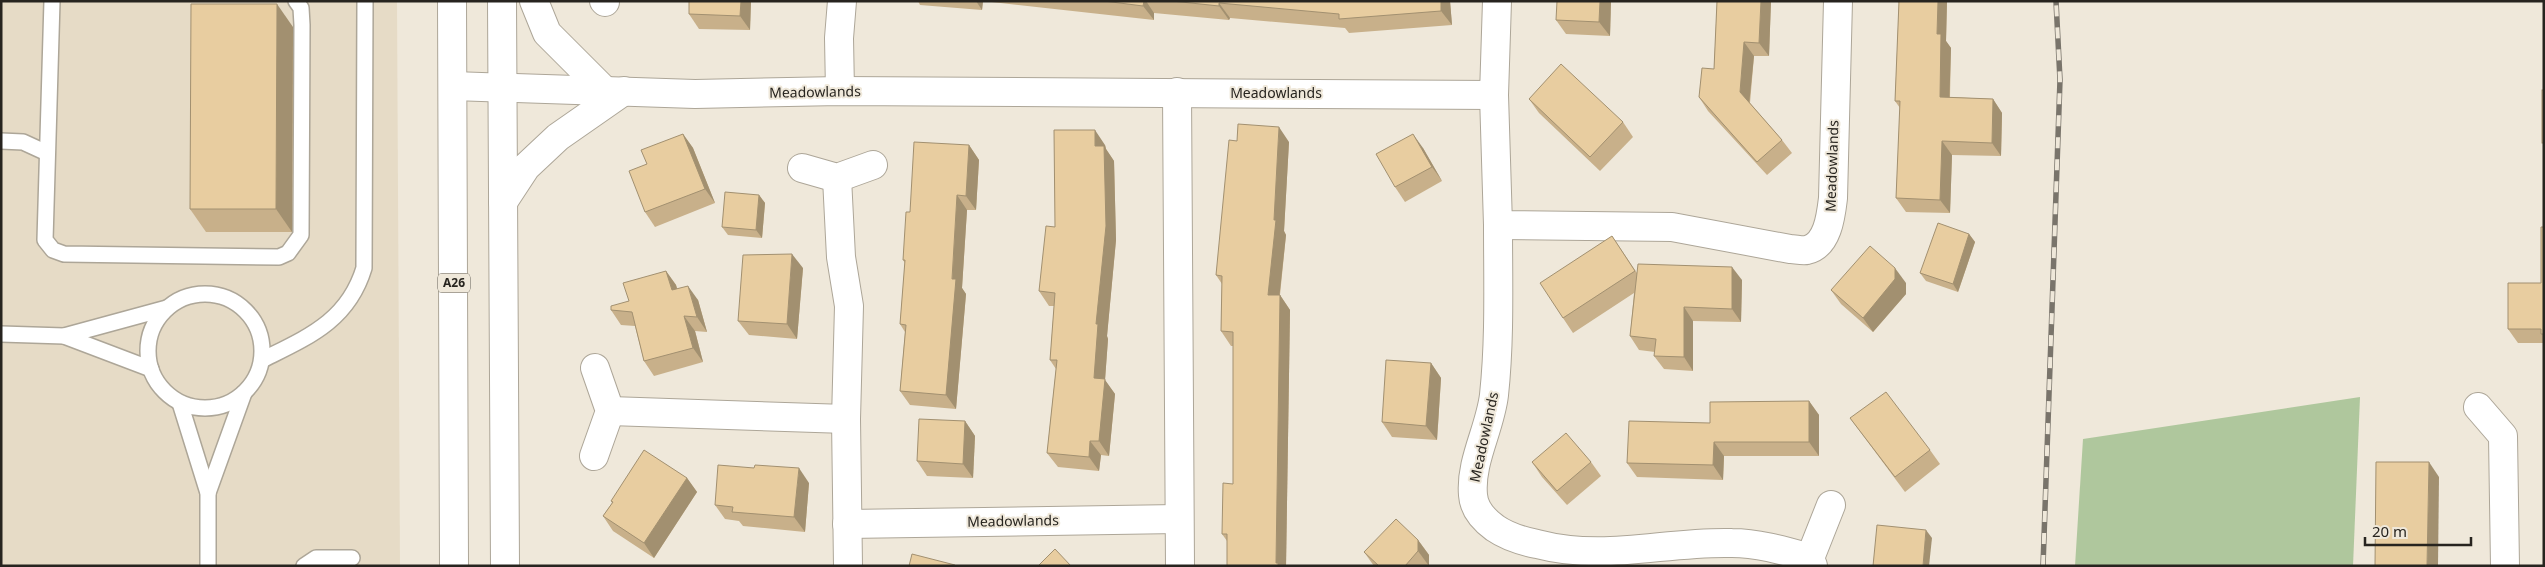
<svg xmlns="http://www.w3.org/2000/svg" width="2545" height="567" viewBox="0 0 2545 567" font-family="'Noto Sans',sans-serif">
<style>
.built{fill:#e6dbc6}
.green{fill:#afc79d}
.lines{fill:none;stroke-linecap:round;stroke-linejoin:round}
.lane-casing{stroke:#ada698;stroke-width:18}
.street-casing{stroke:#ada698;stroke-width:30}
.highway-casing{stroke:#ada698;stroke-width:30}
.lane{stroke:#fff;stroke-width:15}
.street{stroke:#fff;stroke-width:28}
.highway{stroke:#fff;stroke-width:28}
.rail-casing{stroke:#79746b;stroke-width:5.5}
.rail{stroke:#efe8da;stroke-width:4;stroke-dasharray:11;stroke-linecap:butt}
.wall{fill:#c8b08a}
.shaded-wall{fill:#a29070}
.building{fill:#e8cda0;stroke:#a29070}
.labels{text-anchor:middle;stroke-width:4;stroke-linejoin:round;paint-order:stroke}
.shield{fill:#efe8da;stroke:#635f57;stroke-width:1}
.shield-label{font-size:12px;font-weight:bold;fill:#27241f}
.street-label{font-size:14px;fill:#27241f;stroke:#efe8da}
</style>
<rect width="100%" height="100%" fill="#efe8da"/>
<polygon class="built" points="1,1 397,1 400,566 1,566"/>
<polygon class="green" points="2360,397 2353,566 2075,566 2083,439"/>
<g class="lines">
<g class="lane-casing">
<g id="lane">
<polyline points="52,1 45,240 53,250 64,254 279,257 288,253 301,235 302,25 301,8 296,1"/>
<polyline points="1,141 23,142 47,153"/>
<circle cx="205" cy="351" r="57"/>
<polyline points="1,334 64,336 167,308"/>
<polyline points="64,336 151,369"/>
<path d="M 262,360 C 308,337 348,321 364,268 L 365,1"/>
<polyline points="180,403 208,493 208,566"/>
<polyline points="208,493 244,393"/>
<polyline points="304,566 316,558 352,558"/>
</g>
</g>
<g class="street-casing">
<g id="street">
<polyline points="534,1 547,33 605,91"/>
<polyline points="604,1 605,2"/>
<polyline points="453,86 695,94 840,91 1494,95 1497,1"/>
<polyline points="840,91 839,38 842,1"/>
<polyline points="1177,92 1180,566"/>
<path d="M 1494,95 L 1498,225 L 1672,227 L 1790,249 C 1795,249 1802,251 1807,250 C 1828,245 1831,215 1833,198 L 1838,1"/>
<polyline points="802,168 837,178 873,165"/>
<polyline points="837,178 841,257 849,306 846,419 848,566"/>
<polyline points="503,202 526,167 558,137 624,91"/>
<path d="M 1498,225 C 1498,282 1500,339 1494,395 C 1490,429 1470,461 1473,495 C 1474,510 1484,520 1495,528 C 1508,537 1522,541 1537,544 C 1606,562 1664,541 1732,543 C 1758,543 1785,551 1810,558"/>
<polyline points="2478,407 2503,436 2505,566"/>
<polyline points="610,411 846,419"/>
<polyline points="594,456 610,411 595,368"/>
<polyline points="847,524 1178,519"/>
<polyline points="1813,566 1810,558 1831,505"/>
</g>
</g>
<g class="highway-casing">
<g id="highway">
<polyline points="452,1 454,566"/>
<polyline points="502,1 505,566"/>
</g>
</g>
<use href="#lane" class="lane"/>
<use href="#street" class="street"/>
<use href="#highway" class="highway"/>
<g class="rail-casing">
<polyline id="rail" points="2043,566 2060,80 2056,1"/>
</g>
<use href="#rail" class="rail"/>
</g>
<g class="wall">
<polygon points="751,1 750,30 699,29 689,14"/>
<polygon points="918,1 1450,1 1452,25 1349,33 1345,28 1230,18 1229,20 1154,13 1154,20 983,1 982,10 920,5"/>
<polygon points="1611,1 1610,36 1566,34 1556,20"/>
<polygon points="1717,1 1771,1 1769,56 1754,56 1750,103 1782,140 1792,153 1767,175 1708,111 1699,97 1714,69"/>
<polygon points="1897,1 1947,1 1946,41 1951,48 1950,97 1993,99 2002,113 2001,156 1952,155 1950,213 1906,212 1896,198 1900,108 1895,101 1899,3"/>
<polygon points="293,27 292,232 206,232 190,209"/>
<polygon points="1529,99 1623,122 1633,137 1600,171 1539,113"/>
<polygon points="683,134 693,148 715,203 655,227 645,212 647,164"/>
<polygon points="1237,141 1289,142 1284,231 1286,235 1280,295 1290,310 1286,566 1227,566 1227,541 1222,534 1233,484 1233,346 1231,346 1221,331 1222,284 1216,275"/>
<polygon points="969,145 979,160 976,210 967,210 962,288 966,294 956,409 910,405 900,391 905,332 900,324 905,263 903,260 910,212"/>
<polygon points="1105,145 1106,149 1114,161 1116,240 1107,336 1108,339 1105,380 1115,394 1109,456 1101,455 1099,471 1058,467 1047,453 1056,369 1050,360 1054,306 1049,306 1039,291 1055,227"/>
<polygon points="1423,148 1442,181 1405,202 1395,187"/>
<polygon points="759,195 765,203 762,238 728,235 722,227"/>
<polygon points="2544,227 2544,343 2518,343 2508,329 2541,283"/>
<polygon points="1969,234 1975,242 1958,292 1926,281 1920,273"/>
<polygon points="1612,236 1637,273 1742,280 1741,322 1693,321 1693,371 1664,369 1654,356 1655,352 1639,350 1630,336 1634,293 1573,333 1563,318"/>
<polygon points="803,268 797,339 749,335 738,321"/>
<polygon points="666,271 676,285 677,289 698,300 707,332 695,331 703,362 654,376 644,361 635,326 621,325 611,310 629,301"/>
<polygon points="1906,283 1906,294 1873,332 1841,304 1831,290"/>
<polygon points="1431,363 1441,378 1437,440 1392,437 1382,422"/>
<polygon points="1809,401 1819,415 1819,456 1724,456 1723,480 1637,477 1627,463 1710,423"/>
<polygon points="1850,418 1930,450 1940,464 1905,492"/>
<polygon points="965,421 975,436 973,478 927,476 917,461"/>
<polygon points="1532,462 1591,462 1601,476 1567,505 1542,477"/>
<polygon points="687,478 697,492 654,558 613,531 603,516 612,503 611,501"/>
<polygon points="809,483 805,532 743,526 739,521 725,519 715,505"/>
<polygon points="1418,540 1429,555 1429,566 1374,566 1364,552"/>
</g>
<g class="shaded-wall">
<polygon points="741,1 751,1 750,30 740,16"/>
<polygon points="976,1 983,1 982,10"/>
<polygon points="1144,1 1146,1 1154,13 1154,20 1143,6"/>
<polygon points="1441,1 1450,1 1452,25 1441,11"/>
<polygon points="1600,1 1611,1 1610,36 1599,22"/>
<polygon points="1761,1 1771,1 1769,56 1759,43"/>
<polygon points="1938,1 1947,1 1946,41 1951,48 1949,110 1940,97 1937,34"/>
<polygon points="1219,3 1230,18 1229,20 1219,6"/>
<polygon points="277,4 293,27 292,232 276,209"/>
<polygon points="1744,42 1754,56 1749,105 1740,92"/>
<polygon points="1993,99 2002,113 2001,156 1992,143"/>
<polygon points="1279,127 1289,142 1284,231 1286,235 1278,309 1268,295 1274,220"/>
<polygon points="1095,130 1105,145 1106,149 1114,161 1116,240 1107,336 1108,339 1105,380 1115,394 1109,456 1099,441 1094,378 1096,324"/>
<polygon points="683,134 693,148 715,203 705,189"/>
<polygon points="1413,134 1423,148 1442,181 1432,167"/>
<polygon points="1942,141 1952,155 1950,213 1940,200"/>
<polygon points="969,145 979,160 976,210 966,196"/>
<polygon points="759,195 765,203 762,238 756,230"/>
<polygon points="957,195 967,210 962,288 966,294 956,409 946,395"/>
<polygon points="1969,234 1975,242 1958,292 1953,284"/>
<polygon points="792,254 803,268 797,339 787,324"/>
<polygon points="1732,267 1742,280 1741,322 1732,309"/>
<polygon points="1895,268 1906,283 1906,294 1873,332 1863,318"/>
<polygon points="666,271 676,285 682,305 672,290"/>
<polygon points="688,286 698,300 707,332 697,317"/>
<polygon points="1280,295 1290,310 1286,566 1278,566 1276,563"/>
<polygon points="1684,307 1693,321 1693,371 1684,357"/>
<polygon points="684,316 695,331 703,362 693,348"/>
<polygon points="1431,363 1441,378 1437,440 1426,426"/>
<polygon points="1809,401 1819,415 1819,456 1809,442"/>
<polygon points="965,421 975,436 973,478 963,464"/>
<polygon points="1090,441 1101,455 1099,471 1089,457"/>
<polygon points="1714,442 1724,456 1723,480 1713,465"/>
<polygon points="2429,462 2439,477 2438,566 2427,566"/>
<polygon points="799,468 809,483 805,532 794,517"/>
<polygon points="687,478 697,492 654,558 644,543"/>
<polygon points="1926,530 1932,538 1929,566 1923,566"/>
<polygon points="1418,540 1429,555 1429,566 1418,551"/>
</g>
<g class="building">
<polygon points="689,1 741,1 740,16 689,14"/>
<polygon points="1104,1 1144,1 1143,6"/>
<polygon points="1172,1 1441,1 1441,11 1339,19 1339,14 1219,3 1219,6"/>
<polygon points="1557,1 1600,1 1599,22 1556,20"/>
<polygon points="1717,1 1761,1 1759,43 1744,42 1740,92 1782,140 1757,162 1699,97 1702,68 1714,69"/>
<polygon points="1899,1 1938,1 1937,34 1941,34 1940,97 1993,99 1992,143 1942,141 1940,200 1896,198 1900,101 1895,101"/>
<polygon points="191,4 277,4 276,209 190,209"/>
<polygon points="1561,64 1623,122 1590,157 1529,99"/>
<rect x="2542" y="90" width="2" height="53"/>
<polygon points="1238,124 1279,127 1274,220 1276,220 1268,295 1280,295 1276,563 1278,563 1278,566 1227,566 1227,534 1222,534 1223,483 1233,484 1233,332 1221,331 1222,276 1216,275 1229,140 1237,141"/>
<polygon points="1054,130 1095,130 1095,146 1104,146 1106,226 1096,324 1098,324 1094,378 1105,379 1099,441 1090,441 1089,457 1047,453 1057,360 1050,360 1055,293 1039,291 1046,226 1055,227"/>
<polygon points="683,134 705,189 645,212 629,171 647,164 641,150"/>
<polygon points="1413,134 1432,167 1395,187 1376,154"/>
<polygon points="914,142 969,145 966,196 957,195 952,279 956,279 946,395 900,391 906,325 900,324 905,260 903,260 906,212 910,212"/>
<polygon points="725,192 759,195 756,230 722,227"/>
<polygon points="1938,223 1969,234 1953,284 1920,273"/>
<polygon points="2541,227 2544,227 2544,334 2541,334 2541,329 2508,329 2508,283 2541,283"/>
<polygon points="1612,236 1635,271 1563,318 1540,283"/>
<polygon points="1870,246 1895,268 1895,279 1863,318 1831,290"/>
<polygon points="792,254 787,324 738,321 743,255"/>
<polygon points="1638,264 1732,267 1732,309 1684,307 1684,357 1654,356 1656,339 1630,336"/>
<polygon points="666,271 672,290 688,286 697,317 684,316 693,348 644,361 632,312 611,310 611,306 629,301 623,283"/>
<polygon points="1386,360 1431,363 1426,426 1382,422"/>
<polygon points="1886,392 1930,450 1895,477 1850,418"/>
<polygon points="1809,401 1809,442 1714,442 1713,465 1627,463 1629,421 1710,423 1710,402"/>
<polygon points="919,419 965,421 963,464 917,461"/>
<polygon points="1566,433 1591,462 1557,491 1532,462"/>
<polygon points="644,450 687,478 644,543 603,516 613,502 611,501"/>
<polygon points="2376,462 2429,462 2427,566 2375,566"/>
<polygon points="718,465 754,468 755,465 799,468 794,517 732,512 733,507 715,505"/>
<polygon points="1396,519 1418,540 1418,551 1405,566 1379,566 1364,552"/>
<polygon points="1877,525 1926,530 1923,566 1873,566"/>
<polygon points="1055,549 1071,566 1038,566"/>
<polygon points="912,554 955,565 954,566 909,566"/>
</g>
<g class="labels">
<rect class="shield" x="438" y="273.5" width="32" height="19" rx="4"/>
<g class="shield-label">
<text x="454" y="287">A26</text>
</g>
<g class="street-label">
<text transform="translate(815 92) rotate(-1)" y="5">Meadowlands</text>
<text x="1276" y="98">Meadowlands</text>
<text transform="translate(1832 166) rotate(-88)" y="5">Meadowlands</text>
<text transform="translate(1484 437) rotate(-78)" y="5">Meadowlands</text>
<text transform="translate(1013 521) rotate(-1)" y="5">Meadowlands</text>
</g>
</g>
<rect width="2545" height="567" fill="none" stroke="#27241f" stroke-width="5"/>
<path d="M2365 537v8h106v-8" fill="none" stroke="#27241f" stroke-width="2.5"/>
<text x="2372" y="537" font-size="15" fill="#27241f" stroke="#efe8da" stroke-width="4" paint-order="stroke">20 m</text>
</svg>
